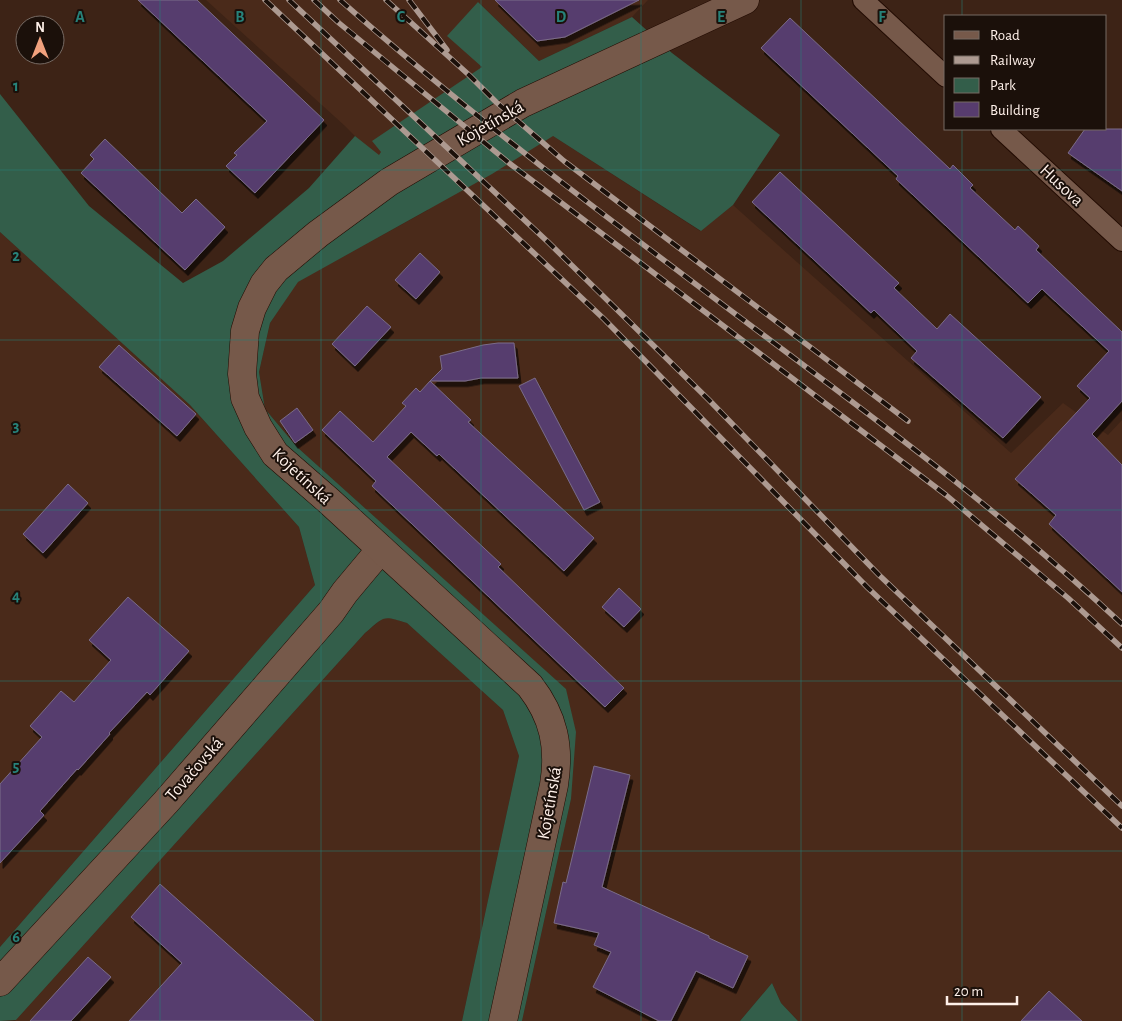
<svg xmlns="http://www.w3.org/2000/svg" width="1122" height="1021" viewBox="0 0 1122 1021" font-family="'Alegreya Sans',sans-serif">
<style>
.built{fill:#4a2a1a}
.green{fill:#335e4a}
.building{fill:#573c6e;stroke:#7a6c88;filter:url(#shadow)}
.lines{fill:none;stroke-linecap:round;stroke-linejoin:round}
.minor-casing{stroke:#220b02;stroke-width:22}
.secondary-casing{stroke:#220b02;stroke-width:29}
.minor{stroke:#76594a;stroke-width:20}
.secondary{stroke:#76594a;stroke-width:28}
.rail-casing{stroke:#ad9a91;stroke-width:5.5}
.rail{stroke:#1b100a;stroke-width:4;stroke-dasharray:11;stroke-linecap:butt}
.grid{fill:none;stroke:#27827a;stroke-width:1;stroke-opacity:0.55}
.labels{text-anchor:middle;stroke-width:4;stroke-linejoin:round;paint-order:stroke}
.street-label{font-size:18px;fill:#fef0e9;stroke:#1b100a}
.grid-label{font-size:16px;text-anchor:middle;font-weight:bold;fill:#27827a;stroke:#1b100a;stroke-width:4;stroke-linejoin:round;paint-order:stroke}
</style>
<defs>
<filter id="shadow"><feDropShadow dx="3" dy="5.5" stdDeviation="0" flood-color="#0009"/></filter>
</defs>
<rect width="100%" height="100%" fill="#3d2316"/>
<g class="built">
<polygon points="206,0 648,0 632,17 539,61 478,2 482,66 553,136 700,231 733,205 1011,453 1063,403 1108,435 1122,420 1122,1021 798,1021 781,1003 772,983 740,1021 522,1021 571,799 566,690 297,447 265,409 259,372 270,323 297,282 428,210 345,126"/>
<polygon points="0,232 190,405 299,527 315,585 0,947"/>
<polygon points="389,617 407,623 503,710 519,756 462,1021 15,1021 365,633 383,618"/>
</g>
<g class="green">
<path d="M 478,2 L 539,61 L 632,17 L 672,53 L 780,135 L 733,205 L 701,231 L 553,136 L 492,174 L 298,282 L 270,323 L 259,372 L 265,409 L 297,447 L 566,689 L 576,732 L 571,799 L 522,1021 L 462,1021 L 519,756 L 503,710 L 407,623 C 382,615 385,616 365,633 L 16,1020 L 0,1021 L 0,947 L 315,585 L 299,527 L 190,405 L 0,232 L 0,94 L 89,206 L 183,283 L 223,261 L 309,188 L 355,136 L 379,155 L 381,152 L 372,141 L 482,67 L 447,36 Z"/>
<polygon points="772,983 781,1003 798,1021 740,1021"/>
</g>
<g class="building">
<polygon points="138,0 197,0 324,120 255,193 226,166 237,155 234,153 267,121"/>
<polygon points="495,0 639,0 565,37 537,41"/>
<polygon points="790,18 950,169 953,165 973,185 970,188 1015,230 1018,226 1039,246 1036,250 1122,332 1122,401 1092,434 1122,465 1122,592 1049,524 1056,515 1015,479 1090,398 1077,386 1109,351 1042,289 1028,303 896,179 898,176 761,48"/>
<polygon points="1085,129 1122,129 1122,191 1068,153"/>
<polygon points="105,139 182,213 196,199 225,227 185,270 81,173 94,159 90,155"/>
<polygon points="780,172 899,283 894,288 937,329 950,314 1041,397 1003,438 911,358 917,351 874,310 871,313 752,202"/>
<polygon points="420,253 440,272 416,299 395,280"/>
<polygon points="367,306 391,327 355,366 332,344"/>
<polygon points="498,343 514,343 518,378 481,378 465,381 430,381 442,369 440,356 483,345"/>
<polygon points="119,345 196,414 177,436 99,367"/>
<polygon points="535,378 600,502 584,510 519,386"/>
<polygon points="430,381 471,420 468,422 594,538 564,571 439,454 437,456 411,432 387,457 501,564 498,567 624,688 605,707 372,486 376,481 322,430 340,411 373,442 406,406 402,403 416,388 420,392"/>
<polygon points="297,408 313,430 295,443 280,421"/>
<polygon points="68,484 88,503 43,553 23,534"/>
<polygon points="619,588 641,609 624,627 602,607"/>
<polygon points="128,597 189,651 150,695 147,692 109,733 110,734 78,770 77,769 40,811 44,815 0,863 0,784 42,737 30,726 61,691 74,702 111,660 89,640"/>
<polygon points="594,766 630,775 602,887 709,936 709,938 748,956 733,988 696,971 671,1021 659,1021 593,987 611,952 594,945 599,933 554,923 563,882 566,883"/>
<polygon points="160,884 245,960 314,1021 129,1021 182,963 131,917"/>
<polygon points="88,957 111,977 71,1021 30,1021"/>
<polygon points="1049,991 1082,1021 1021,1021"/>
</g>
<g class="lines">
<g class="minor-casing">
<g id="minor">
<polyline points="863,0 946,77"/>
<polyline points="1001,129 1122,241"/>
</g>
</g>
<g class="secondary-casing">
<g id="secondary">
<polyline points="0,982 166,802 331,612 345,592 381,549"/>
<path d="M 503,1021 L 554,785 C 560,747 554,717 530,686 L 329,501 L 275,454 L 258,427 L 245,398 L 242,374 L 245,331 L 252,308 L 264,284 L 276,269 L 318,234 L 389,182 L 523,103 L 745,0"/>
</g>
</g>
<use href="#minor" class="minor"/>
<use href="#secondary" class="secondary"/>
<g class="rail-casing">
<g id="rail">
<polyline points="265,0 604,319 868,588 1122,828"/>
<polyline points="289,0 548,242 709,400 879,575 1122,806"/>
<polyline points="314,0 339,23 509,163 946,495 1068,598 1122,648"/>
<path d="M 340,0 C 478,122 626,232 774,343 C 893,432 1013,522 1122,624"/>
<polyline points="386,0 469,75 496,102 564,161 908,421"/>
<polyline points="409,0 447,50"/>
</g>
</g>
<use href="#rail" class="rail"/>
</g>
<path class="grid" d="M 160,0 L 160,1021M 321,0 L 321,1021M 481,0 L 481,1021M 641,0 L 641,1021M 801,0 L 801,1021M 962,0 L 962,16M 962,129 L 962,1021M 0,170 L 1122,170M 0,340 L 1122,340M 0,510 L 1122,510M 0,681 L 1122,681M 0,851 L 1122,851"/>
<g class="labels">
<g class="street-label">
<text transform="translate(490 123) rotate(-30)" y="6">Kojetínská</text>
<text transform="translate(1062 185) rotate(43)" y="6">Husova</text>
<text transform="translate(302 476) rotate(43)" y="6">Kojetínská</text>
<text transform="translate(194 769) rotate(-49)" y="6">Tovačovská</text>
<text transform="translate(549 803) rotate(-80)" y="6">Kojetínská</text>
</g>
</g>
<g class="grid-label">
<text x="80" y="22">A</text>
<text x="240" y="22">B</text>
<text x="401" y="22">C</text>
<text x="561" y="22">D</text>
<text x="721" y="22">E</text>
<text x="882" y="22">F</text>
<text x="16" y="91">1</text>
<text x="16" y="261">2</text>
<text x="16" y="431">3</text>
<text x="16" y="601">4</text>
<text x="16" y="771">5</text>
<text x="16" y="942">6</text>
</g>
<rect x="944" y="15" width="162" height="115" fill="#1b100a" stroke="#766a63"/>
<rect x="954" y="31" width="25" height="8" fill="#76594a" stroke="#766a63"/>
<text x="990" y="40" font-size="15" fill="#fef0e9">Road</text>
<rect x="954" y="56" width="25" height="8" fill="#ad9a91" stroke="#766a63"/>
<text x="990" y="65" font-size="15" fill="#fef0e9">Railway</text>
<rect x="954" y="78" width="25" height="15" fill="#335e4a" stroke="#766a63"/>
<text x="990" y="90" font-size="15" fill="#fef0e9">Park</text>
<rect x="954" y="102" width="25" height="15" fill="#573c6e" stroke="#766a63"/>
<text x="990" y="115" font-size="15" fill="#fef0e9">Building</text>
<g transform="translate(40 40)"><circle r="24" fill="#1b100a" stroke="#766a63"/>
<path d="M0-4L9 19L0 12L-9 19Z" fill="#f1a17d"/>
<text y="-8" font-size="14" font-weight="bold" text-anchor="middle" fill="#fef0e9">N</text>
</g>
<path d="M947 996v8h70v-8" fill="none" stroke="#fef0e9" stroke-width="2.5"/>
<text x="954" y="996" font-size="15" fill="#fef0e9" stroke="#1b100a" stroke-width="4" paint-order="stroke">20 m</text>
</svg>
